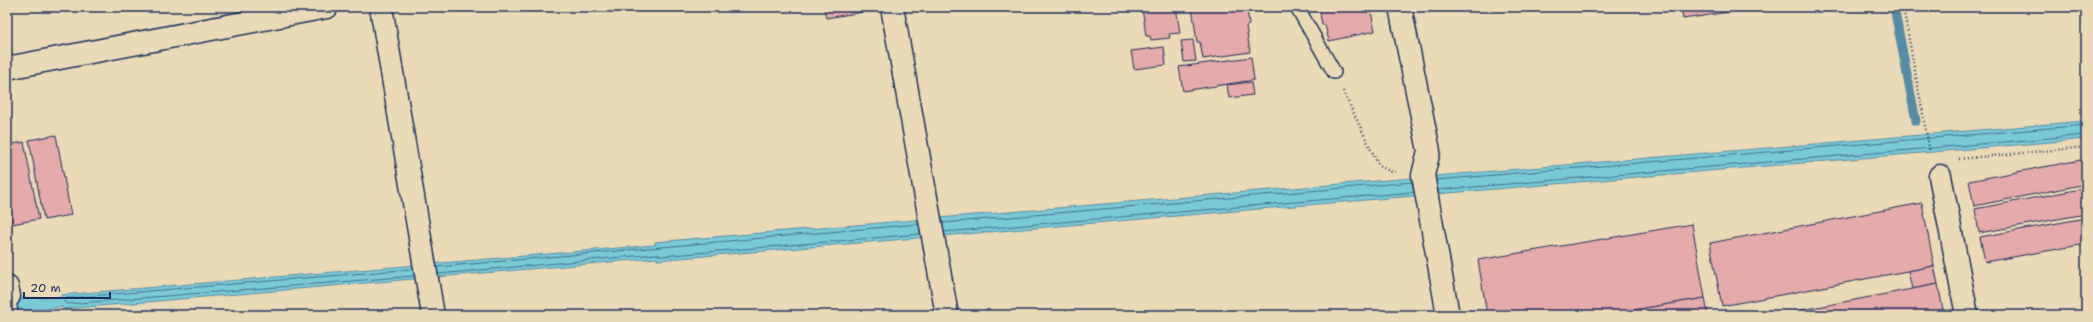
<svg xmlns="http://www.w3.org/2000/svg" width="2093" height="322" viewBox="0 0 2093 322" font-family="'Shantell Sans',sans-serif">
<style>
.water{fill:#7acad6;stroke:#548ca6}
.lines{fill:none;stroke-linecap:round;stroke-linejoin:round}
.shore{stroke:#416d8e;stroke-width:1}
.stream{stroke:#548ca6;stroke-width:9}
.building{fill:#e5aaa9;stroke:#1b2f5e}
.service-casing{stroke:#1b2f5e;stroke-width:16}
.minor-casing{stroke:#1b2f5e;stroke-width:25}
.path{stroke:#1b2f5e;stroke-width:2.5;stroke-dasharray:1 3;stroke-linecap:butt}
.service{stroke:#ebdab7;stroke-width:13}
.minor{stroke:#ebdab7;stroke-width:22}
</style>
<rect width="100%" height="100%" fill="#ebdab7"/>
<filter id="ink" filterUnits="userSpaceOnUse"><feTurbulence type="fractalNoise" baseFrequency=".025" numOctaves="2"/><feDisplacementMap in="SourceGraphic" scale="8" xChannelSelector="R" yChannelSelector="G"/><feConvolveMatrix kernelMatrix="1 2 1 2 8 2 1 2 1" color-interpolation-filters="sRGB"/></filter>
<g filter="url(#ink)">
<polygon class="water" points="2086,121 2086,139 657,260 657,258 64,309 62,307 7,313 18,298 61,298 61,295 655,245 655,242"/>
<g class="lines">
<g class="shore">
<polyline points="1436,180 2086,125"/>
<polyline points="1438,190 2086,135"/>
<polyline points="943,223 1412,182"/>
<polyline points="944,232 1414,192"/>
<polyline points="437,267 919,224"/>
<polyline points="413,269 66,298 64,302 67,304 414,276"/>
<polyline points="438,274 656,254 661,256 920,234"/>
</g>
<polyline class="stream" points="1894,7 1916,121"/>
</g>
<g class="building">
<polygon points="824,7 870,7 870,11 826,18"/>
<polygon points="1142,7 1176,7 1180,33 1169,34 1170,38 1151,40 1150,36 1146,36"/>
<polygon points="1192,7 1247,7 1249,25 1246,26 1250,52 1203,59 1200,42 1197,42"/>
<polygon points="1319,7 1370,7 1375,31 1329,41 1325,25 1322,25"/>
<polygon points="1681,7 1762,7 1683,19"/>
<polygon points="1193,40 1196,61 1184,62 1181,41"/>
<polygon points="1164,47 1166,65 1134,69 1131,51"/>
<polygon points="1251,57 1254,80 1183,91 1179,67"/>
<polygon points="1251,82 1253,95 1229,98 1227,85"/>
<polygon points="56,135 71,215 44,220 29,140"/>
<polygon points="24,142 39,219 12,224 7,198 7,145"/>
<polygon points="2086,159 2086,184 1974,206 1969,181"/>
<polygon points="2086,188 2086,214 1979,233 1975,209"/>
<polygon points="1922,203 1934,266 1722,306 1710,243"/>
<polygon points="2086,218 2086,244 1985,262 1980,237"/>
<polygon points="1692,224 1705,298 1604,315 1487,315 1478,260"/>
<polygon points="1934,266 1938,284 1912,289 1908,271"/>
<polygon points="1938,284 1944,315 1776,315 1912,289"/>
<polygon points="1705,298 1708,315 1604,315"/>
</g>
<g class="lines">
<g class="service-casing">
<g id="service">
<polyline points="1297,7 1334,72"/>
<polyline points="9,296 11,315"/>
</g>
</g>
<g class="minor-casing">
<g id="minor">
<polyline points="381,7 433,315"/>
<polyline points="892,7 947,315"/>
<polyline points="1400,7 1429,151 1423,175 1448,315"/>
<polyline points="7,68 327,7"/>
<polyline points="1940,176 1967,315"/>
<polyline points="7,287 9,296"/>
</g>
</g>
<g class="path">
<polyline points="1903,7 1930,152"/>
<polyline points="1343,91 1379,166 1392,172 1397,171"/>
<polyline points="1959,159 2086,147"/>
</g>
<use href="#service" class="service"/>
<use href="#minor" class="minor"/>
</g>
</g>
<rect width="2093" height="322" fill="none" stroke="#ebdab7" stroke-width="24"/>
<rect x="12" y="12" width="2069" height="298" fill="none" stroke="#1b2f5e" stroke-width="1.5" filter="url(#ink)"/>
<path d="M24 292v6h86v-6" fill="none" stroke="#1b2f5e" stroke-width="2"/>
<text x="30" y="292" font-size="12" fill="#1b2f5e" stroke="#ebdab7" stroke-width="3" paint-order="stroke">20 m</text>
</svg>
